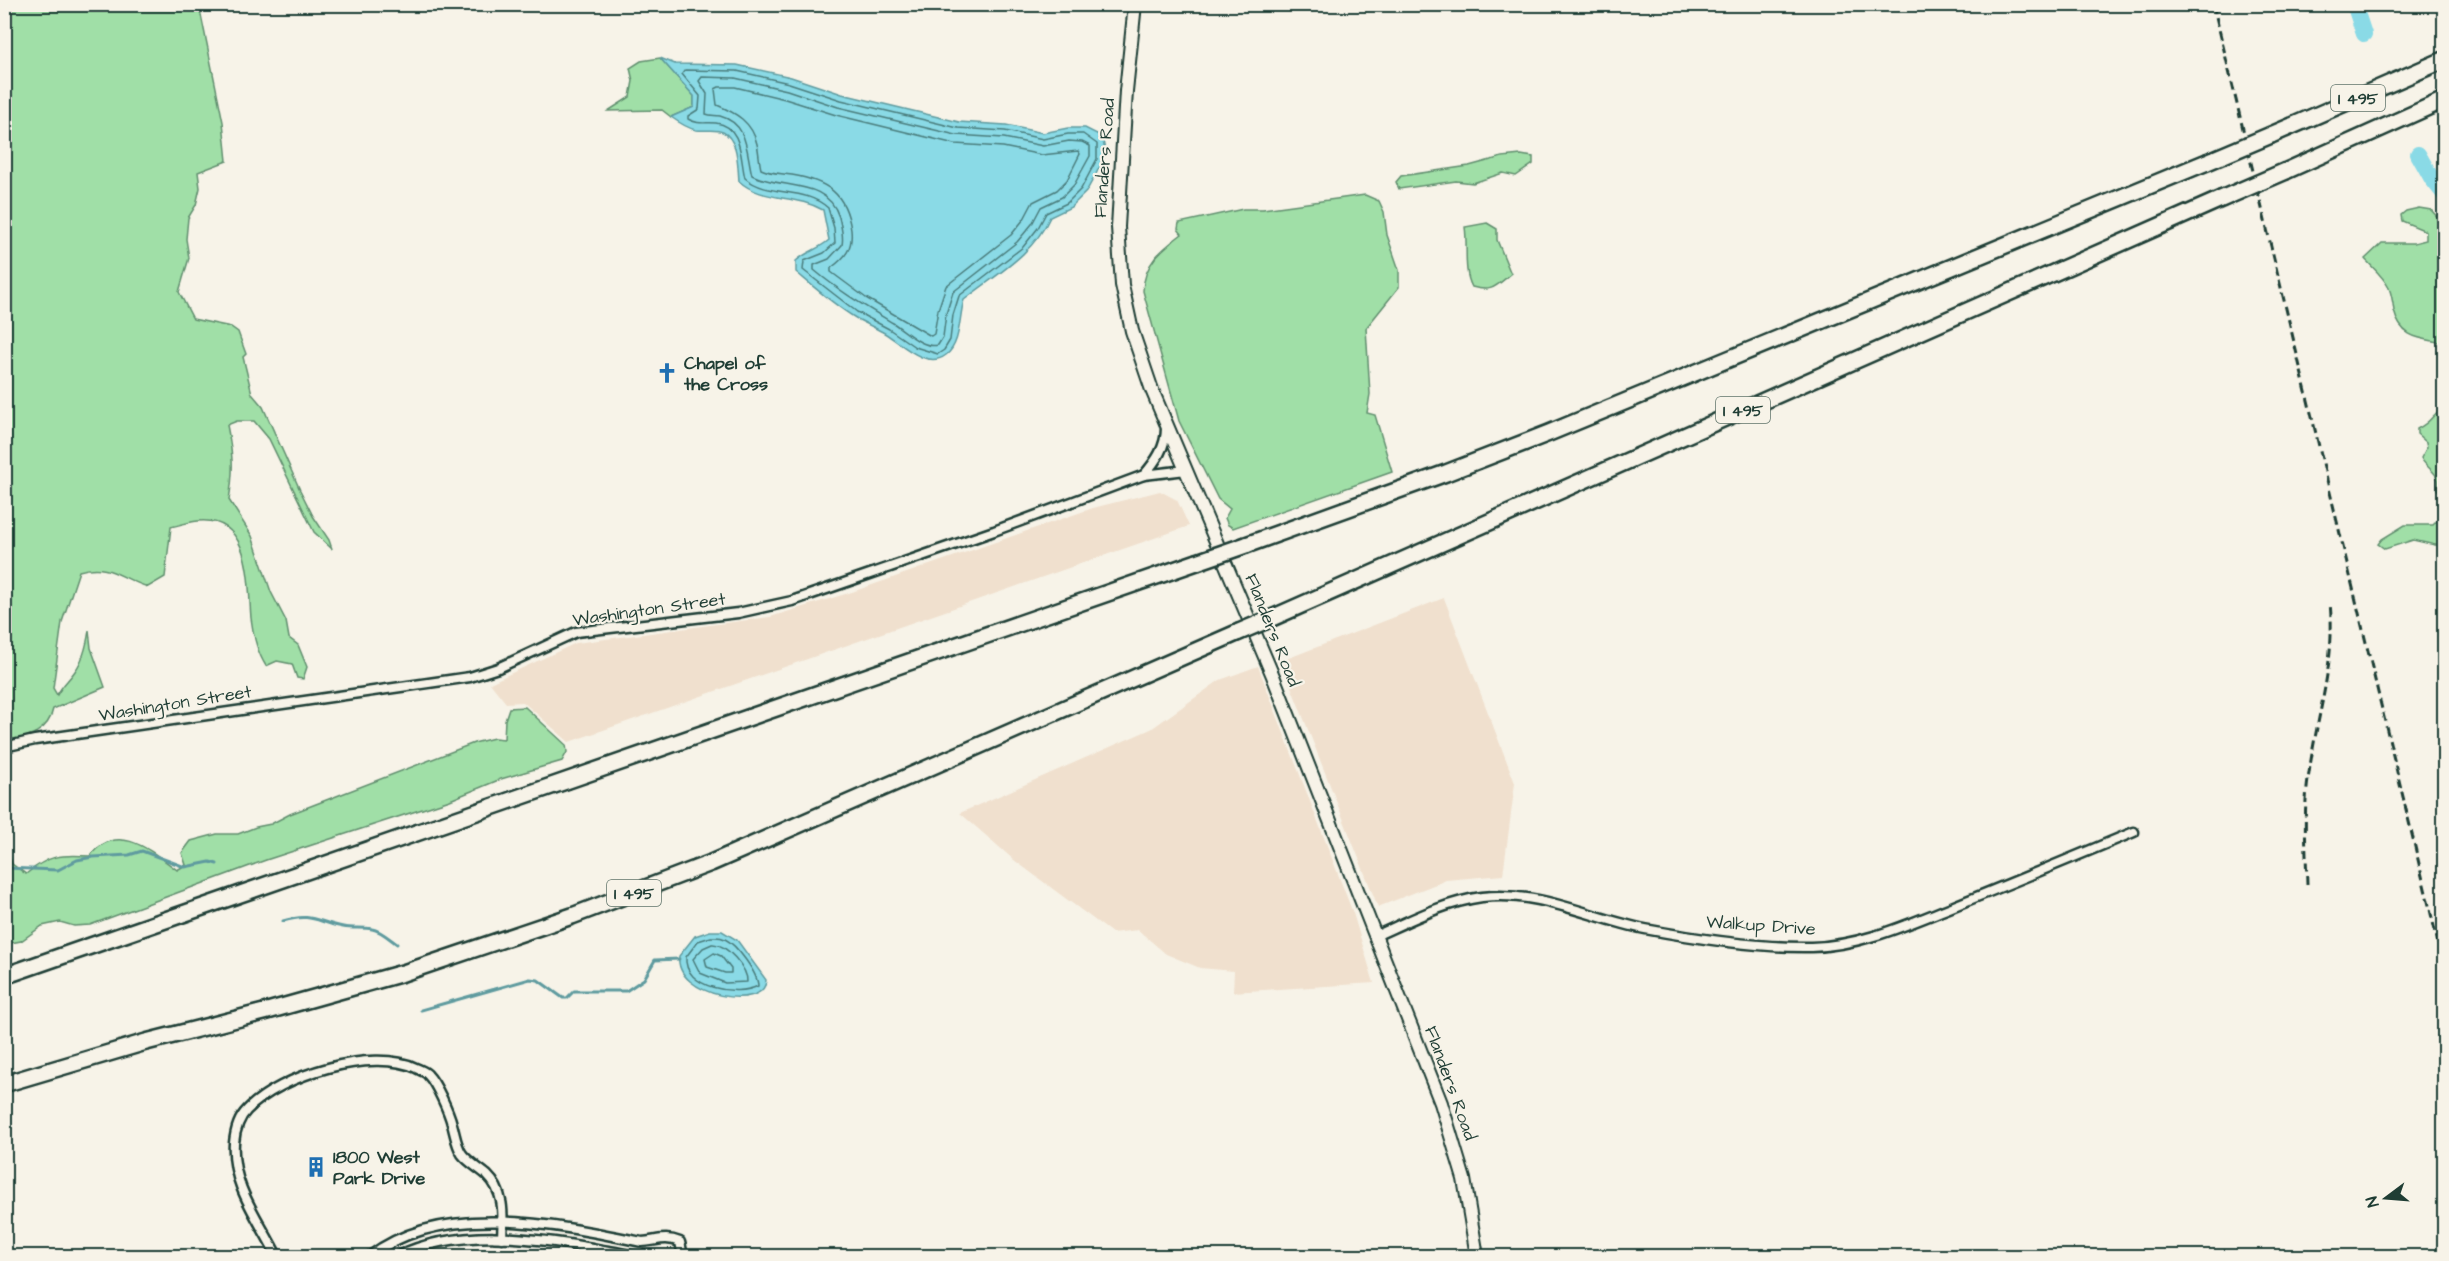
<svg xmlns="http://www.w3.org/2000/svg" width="2449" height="1261" viewBox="0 0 2449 1261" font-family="'Architects Daughter',sans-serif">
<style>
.built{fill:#f0e0ce}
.green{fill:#a0dfa7;stroke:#608e6e;stroke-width:1.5}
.water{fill:#8adae6;stroke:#5f9b9f;stroke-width:1.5}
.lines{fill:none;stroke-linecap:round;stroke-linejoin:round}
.shore{stroke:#4a7c7b;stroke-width:1.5}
.stream{stroke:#5f9b9f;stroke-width:3}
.river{stroke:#8adae6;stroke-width:16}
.street-casing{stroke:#1f3d34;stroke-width:13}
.secondary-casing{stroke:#1f3d34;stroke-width:16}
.highway-casing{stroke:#1f3d34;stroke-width:20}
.street{stroke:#f7f3e8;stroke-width:8}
.secondary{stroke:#f7f3e8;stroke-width:12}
.highway{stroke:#f7f3e8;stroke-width:15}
.rail{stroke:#1f3d34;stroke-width:3;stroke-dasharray:9 4.5;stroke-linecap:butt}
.highway-bridge-casing{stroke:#1f3d34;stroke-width:20;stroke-linecap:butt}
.highway-bridge{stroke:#f7f3e8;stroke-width:15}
.labels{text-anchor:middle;stroke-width:4.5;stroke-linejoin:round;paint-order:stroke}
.shield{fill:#f7f3e8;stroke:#60746a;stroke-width:1.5}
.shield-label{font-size:16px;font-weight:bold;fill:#1f3d34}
.street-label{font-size:18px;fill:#1f3d34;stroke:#f7f3e8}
.poi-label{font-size:18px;font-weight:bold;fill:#1f3d34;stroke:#f7f3e8;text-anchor:start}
</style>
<rect width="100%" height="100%" fill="#f7f3e8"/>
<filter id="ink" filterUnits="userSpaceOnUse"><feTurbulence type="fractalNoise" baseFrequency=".0167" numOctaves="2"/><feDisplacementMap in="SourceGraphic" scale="12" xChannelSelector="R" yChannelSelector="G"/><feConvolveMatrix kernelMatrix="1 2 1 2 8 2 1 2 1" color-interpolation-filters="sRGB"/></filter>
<g filter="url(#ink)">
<g class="built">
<polygon points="1160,491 1177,500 1189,526 569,742 523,702 506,703 490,683 576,643 770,617 852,592 1093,508"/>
<polygon points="1444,598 1515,783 1503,875 1446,880 1378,907 1281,661"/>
<polygon points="1258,666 1353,913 1374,983 1233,992 1234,971 1200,968 1166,954 1138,930 1112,933 1014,860 960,813 1151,729 1220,680"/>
</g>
<g class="green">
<path d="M 4,5 L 199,5 L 223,122 L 227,161 L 198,172 L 200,188 L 196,205 L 188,218 L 186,239 L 189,258 L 179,292 L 193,319 L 231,327 L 238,332 L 246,354 L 243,357 L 252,394 L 263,407 L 300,490 L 313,516 L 329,540 L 332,549 L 314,532 L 269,439 L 254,421 L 237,421 L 227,425 C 233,455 234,469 229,500 L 252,536 L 271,592 L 286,621 L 289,638 L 298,645 L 307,667 L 303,679 L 297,678 L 292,664 L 277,661 L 266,666 C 257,652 253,634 251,618 C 248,583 252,516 198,521 C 189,522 179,525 171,527 L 165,577 L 148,587 C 121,579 110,562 79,571 L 62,622 L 53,688 L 57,695 C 62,685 69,680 75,671 C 84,659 87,644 89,630 L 91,648 L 105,687 L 53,709 C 48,734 26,737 5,742 Z"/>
<polygon points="660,58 694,96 694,107 671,117 662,110 608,111 630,97 633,81 630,68 641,61"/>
<polygon points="1521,155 1533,157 1533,164 1516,176 1503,173 1473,183 1456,181 1399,189 1396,182 1401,176 1469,166 1502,157"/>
<path d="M 1365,195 L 1379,201 L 1384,212 L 1387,235 L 1399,270 L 1399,287 L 1366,328 L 1370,394 L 1367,413 L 1375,415 L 1392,472 L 1233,528 L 1228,525 L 1225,518 L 1230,509 L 1218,499 L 1179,421 L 1143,291 C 1144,263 1161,250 1182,234 L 1178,229 L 1179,223 L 1243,209 L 1263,209 Z"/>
<path d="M 2419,208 L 2431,210 L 2444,224 L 2444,343 C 2420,338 2401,339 2394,311 C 2393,303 2392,295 2389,288 C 2384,277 2373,268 2365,259 L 2382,243 L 2414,243 L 2426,240 L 2426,231 L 2402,221 L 2401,215 L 2406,211 Z"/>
<path d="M 1487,223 L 1497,229 L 1497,240 L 1511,274 C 1496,286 1492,293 1472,287 C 1463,271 1468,247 1465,227 Z"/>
<path d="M 2441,409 L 2444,409 L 2444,492 L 2439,492 L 2437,489 C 2443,474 2427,470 2421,458 L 2427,447 L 2426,442 L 2417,434 L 2417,429 C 2432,422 2431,416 2441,409 Z"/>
<polygon points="2444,514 2444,545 2435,545 2413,540 2385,549 2378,544 2382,539 2405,525 2433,525"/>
<path d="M 525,707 L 566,745 L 567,752 L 562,761 L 501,779 L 450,800 L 266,860 L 90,925 L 74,926 L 60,922 L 42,926 L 21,941 L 5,944 L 5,842 L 12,864 L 26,874 C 49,855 60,854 90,856 C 117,821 150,850 177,870 L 186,865 L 182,853 L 191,841 L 217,834 L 238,834 L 256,827 L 271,824 L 290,814 L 474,743 L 494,738 L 504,739 L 505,720 L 509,708 Z"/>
<polygon points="2444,840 2444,888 2439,855"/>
</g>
<g class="water">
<path d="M 660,58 L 675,64 L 737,65 L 791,77 L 842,94 L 959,122 L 1006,125 L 1043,133 L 1068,128 L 1085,128 L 1099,135 L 1103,141 L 1105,150 L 1103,161 L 1086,192 L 1071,207 L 1050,217 C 1033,255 995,275 964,300 C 959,316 961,344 946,355 C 927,370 902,344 886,334 C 876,328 864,323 854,317 C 833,304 815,288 796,272 L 796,261 C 806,252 819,249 829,240 L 823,210 C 795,194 762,202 739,181 C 738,170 738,157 735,148 C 726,124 714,132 696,130 C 687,128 678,122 671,117 L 694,107 L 694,96 Z"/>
<path d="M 710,931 L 722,931 L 737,940 L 766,980 C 766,1012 674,997 679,956 L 695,936 Z"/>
</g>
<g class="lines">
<g class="shore">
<path d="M 685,70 L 737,71 L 789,83 L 841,100 L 958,128 L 1005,131 L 1043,139 L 1068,134 L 1083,134 L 1097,144 L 1097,159 L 1081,189 L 1067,203 L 1046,213 L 1038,228 L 1023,247 L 959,296 L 953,315 L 950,340 L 944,350 L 938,354 L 915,347 L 889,329 L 857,312 L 803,270 L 804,261 L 824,253 L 835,243 L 834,228 L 828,208 C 804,186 769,198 745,178 C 740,159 743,126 716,123 C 705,122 698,125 688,119 L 688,116 L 699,109 L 700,96 L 682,74 Z"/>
<path d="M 702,77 L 735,78 L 787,90 L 838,107 L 956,135 L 1004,138 L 1043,146 L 1069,141 L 1082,142 L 1090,146 L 1090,156 L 1074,185 L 1062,197 L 1041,207 L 1032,224 L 1017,242 L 953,292 L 946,314 L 943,337 L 938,345 C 922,349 906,331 893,323 C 865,306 839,291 814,270 L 814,265 L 829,259 L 842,245 C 844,235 841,226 839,217 C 827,178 782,190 752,175 C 746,152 749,124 720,116 C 715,115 711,116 706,114 L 707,94 L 699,81 Z"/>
<path d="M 719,87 L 735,87 L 785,99 L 836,115 L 955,144 L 1003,147 L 1042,155 L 1078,151 L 1080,154 L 1067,180 L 1057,190 L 1033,202 L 1024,219 L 1011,235 L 946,286 L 938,310 L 934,334 L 931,336 L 866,298 L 831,272 L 831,268 C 846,257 853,248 851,230 C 846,193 827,181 792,175 C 781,173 771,174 761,169 C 759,161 759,152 757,144 C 752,122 736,113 717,105 L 715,89 Z"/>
<path d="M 711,937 C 716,937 720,936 725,939 C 737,945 758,974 758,986 C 737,997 683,988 686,957 L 698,941 Z"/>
<path d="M 712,944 C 726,943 748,969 747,982 L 725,983 L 700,973 L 693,959 L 703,948 Z"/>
<polygon points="714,953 721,956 731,969 731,973 725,973 707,967 705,959"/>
</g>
<g class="stream">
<polyline points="4,868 58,870 77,860 93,857 129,855 142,851 185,867 210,862 217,864"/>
<path d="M 283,921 C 313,912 316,922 343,927 C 353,929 363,927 372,929 C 380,930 390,939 397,944"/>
<polyline points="421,1010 530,979 538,980 563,998 567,998 574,991 626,991 644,979 655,960 679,959"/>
</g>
<g class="river">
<polyline points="2354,4 2364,34"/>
<polyline points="2418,154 2432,179 2444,194"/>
</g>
<g class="street-casing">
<g id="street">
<path d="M 1144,475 C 1156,461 1166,447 1166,428"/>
<polyline points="4,747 35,740 470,677 498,668 576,632 738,613 792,601 994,531 1144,475 1186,470"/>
<path d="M 1375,936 C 1409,921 1445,902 1482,897 C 1539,890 1590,918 1645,929 C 1698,939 1757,948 1811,947 C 1861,946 1908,924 1954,906 C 2014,882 2074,857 2134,832"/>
<path d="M 277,1256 C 259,1219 231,1186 234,1143 C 235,1132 239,1118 247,1110 C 280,1075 373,1047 416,1068 C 420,1070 426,1072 428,1075 C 436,1083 449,1112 452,1124 C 455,1134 456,1145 462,1154 C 468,1162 479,1168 487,1175 C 505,1192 503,1215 502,1238"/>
<path d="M 370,1256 C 442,1200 559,1225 642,1242 C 657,1241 665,1236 680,1242 L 683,1256"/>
<path d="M 398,1256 C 455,1228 532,1237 592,1248 C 606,1251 620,1252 633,1256"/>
</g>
</g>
<g class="secondary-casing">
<polyline id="secondary" points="1135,4 1126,91 1118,227 1122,285 1132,331 1152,390 1273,676 1441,1103 1464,1179 1477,1256"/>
</g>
<g class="highway-casing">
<g id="highway">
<polyline points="2271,135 2444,60"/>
<polyline points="2286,171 2444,100"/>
<polyline points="1246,545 1446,473 1549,433 2207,162"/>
<polyline points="1265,621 2221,199"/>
<polyline points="4,976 1197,562"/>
<polyline points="4,1084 146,1042 264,1012 403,973 572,916 711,863 1239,632"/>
</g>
</g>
<use href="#street" class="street"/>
<use href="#secondary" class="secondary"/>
<use href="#highway" class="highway"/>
<g class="rail">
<polyline points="2213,4 2444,968"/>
<path d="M 2307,884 C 2306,847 2303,809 2309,773 C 2317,715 2336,662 2330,603"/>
</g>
<g class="highway-bridge-casing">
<g id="highway-bridge">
<polyline points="2207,162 2271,135"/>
<polyline points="2221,199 2286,171"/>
<polyline points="1197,562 1246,545"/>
<polyline points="1239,632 1265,621"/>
</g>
</g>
<use href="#highway-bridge" class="highway-bridge"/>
</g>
</g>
<defs>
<g id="church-bare" transform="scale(1.62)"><path d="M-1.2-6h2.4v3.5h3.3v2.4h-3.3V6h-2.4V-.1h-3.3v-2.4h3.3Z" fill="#1f6fb2" stroke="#f7f3e8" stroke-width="2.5" paint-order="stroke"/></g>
<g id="building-bare" transform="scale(1.62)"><path d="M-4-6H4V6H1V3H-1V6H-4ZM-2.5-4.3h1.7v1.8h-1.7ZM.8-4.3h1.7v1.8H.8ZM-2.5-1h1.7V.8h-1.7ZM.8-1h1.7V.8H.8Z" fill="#1f6fb2" stroke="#f7f3e8" stroke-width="2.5" paint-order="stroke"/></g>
</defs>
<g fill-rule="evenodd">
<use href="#church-bare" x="667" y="373"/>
<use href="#building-bare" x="316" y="1167"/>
</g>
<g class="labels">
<g class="shield">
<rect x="2331" y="85" width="54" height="26" rx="4.5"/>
<rect x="1716" y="397" width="54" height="26" rx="4.5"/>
<rect x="607" y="880" width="54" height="26" rx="4.5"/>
</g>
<g class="shield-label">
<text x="2358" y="104">I 495</text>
<text x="1743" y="416">I 495</text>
<text x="634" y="899">I 495</text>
</g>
<g class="street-label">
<text transform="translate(1104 158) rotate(-86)" y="6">Flanders Road</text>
<text transform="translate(649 609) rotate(-8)" y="6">Washington Street</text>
<text transform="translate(1273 630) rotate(68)" y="6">Flanders Road</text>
<text transform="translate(175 703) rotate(-9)" y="6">Washington Street</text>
<text transform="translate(1761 925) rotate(4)" y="6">Walkup Drive</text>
<text transform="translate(1451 1083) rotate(70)" y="6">Flanders Road</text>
</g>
<g class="poi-label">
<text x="684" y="369">Chapel of<tspan x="684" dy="21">the Cross</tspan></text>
<text x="333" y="1163">1800 West<tspan x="333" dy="21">Park Drive</tspan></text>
</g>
</g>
<rect width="2449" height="1261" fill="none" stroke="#f7f3e8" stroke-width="24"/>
<rect x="12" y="12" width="2425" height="1237" fill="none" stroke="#1f3d34" stroke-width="2" filter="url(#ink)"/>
<g transform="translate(2386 1198) rotate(254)" stroke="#f7f3e8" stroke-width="4.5" paint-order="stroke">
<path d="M0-4.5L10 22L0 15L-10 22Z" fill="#1f3d34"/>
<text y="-9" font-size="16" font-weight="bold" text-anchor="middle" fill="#1f3d34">N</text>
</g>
</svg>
